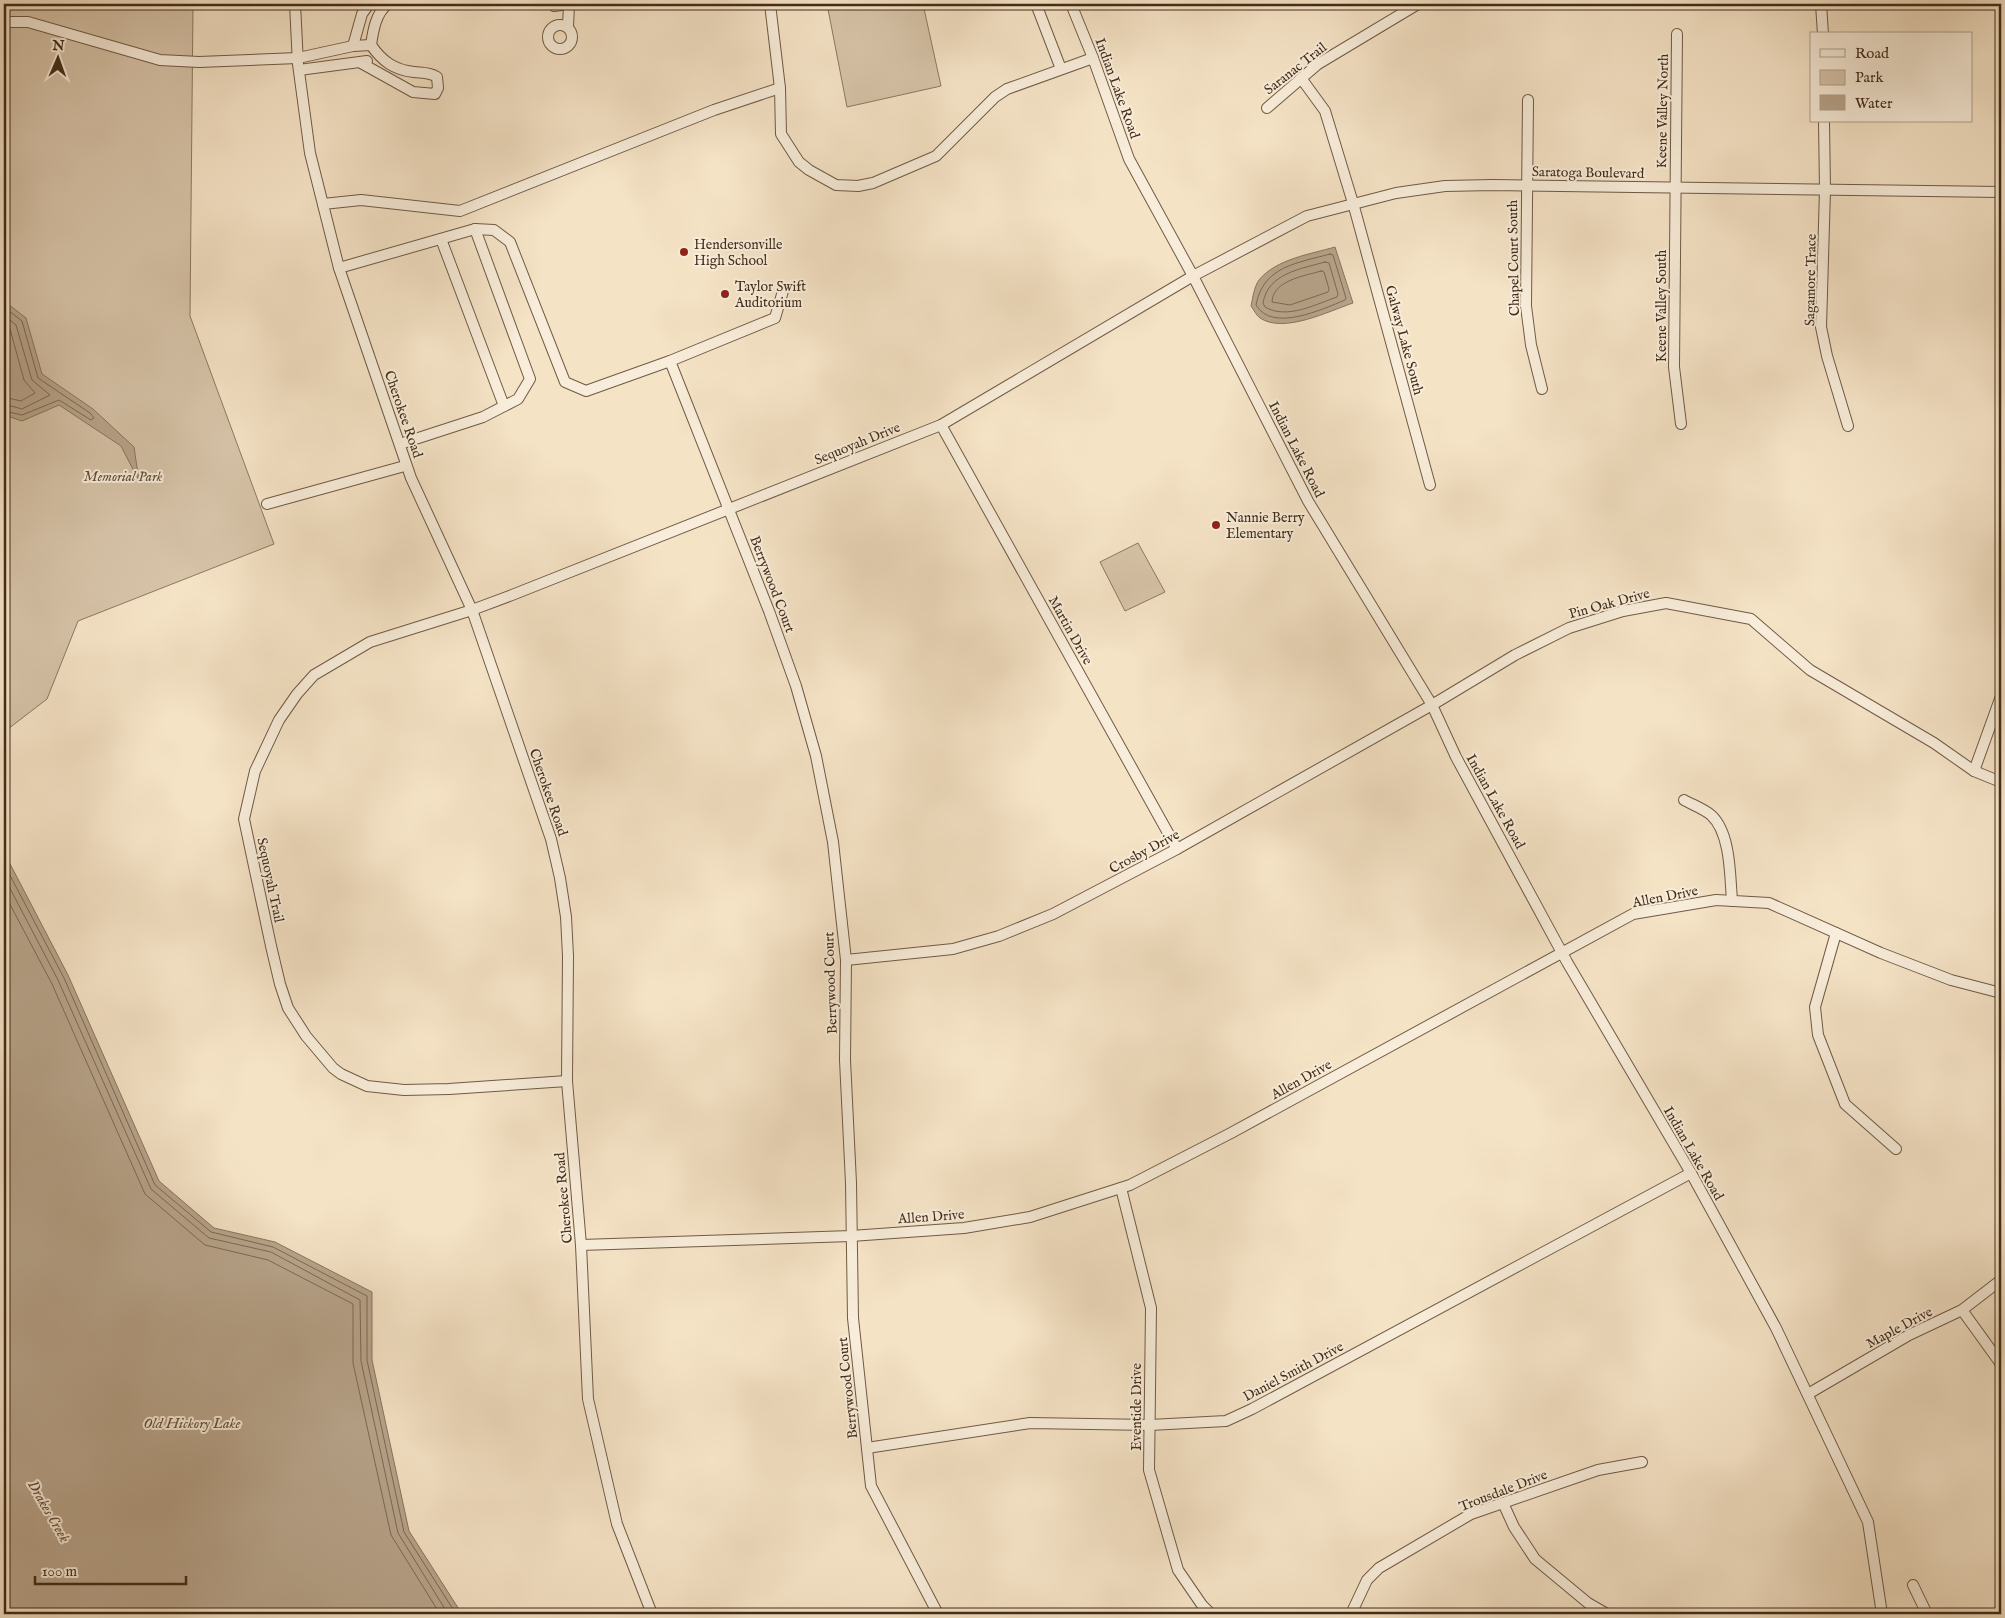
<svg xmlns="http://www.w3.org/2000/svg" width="2005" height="1618" viewBox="0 0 2005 1618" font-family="'IM FELL English',serif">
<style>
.green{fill:#d7c4a9;stroke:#8d7862}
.water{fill:#b8a58c;stroke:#89755e}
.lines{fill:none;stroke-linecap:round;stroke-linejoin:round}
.shore{stroke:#7e6853;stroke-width:1}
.minor-casing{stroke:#705a45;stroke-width:12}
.minor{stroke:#f8edda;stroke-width:10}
.poi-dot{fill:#8f2418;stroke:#f8edda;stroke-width:2}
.labels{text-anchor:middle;stroke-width:4;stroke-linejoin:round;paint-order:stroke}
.street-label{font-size:14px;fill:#432c1a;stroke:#f8edda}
.poi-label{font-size:14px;fill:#432c1a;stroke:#f8edda;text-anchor:start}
.park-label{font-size:14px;font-style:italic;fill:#614a37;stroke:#f8edda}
.water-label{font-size:15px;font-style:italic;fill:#66503c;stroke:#f8edda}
</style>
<rect width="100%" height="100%" fill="#f5e3c6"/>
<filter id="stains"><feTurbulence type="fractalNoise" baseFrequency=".004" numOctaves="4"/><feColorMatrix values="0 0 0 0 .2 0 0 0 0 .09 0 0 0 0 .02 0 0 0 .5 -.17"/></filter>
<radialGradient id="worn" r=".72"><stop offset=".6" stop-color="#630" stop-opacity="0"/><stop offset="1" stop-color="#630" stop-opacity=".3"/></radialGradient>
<g class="green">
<polygon points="4,4 193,4 190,316 274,544 78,621 47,699 4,732"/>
<polygon points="827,4 923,4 941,86 847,107"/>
<polygon points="1138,543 1165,592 1125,611 1100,562"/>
</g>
<g class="water">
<path d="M 1335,247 L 1353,303 C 1329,311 1284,334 1260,318 C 1256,315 1254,310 1251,306 C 1253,297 1254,287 1259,280 C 1276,259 1311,254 1335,247 Z"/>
<polygon points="4,301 26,318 42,374 93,409 134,447 139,481 121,446 59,405 22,421 4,415"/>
<polygon points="4,857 8,860 68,975 159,1181 214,1228 275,1242 372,1292 372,1360 409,1531 462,1614 4,1614"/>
</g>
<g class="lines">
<g class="shore">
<path d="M 1330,254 L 1333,255 L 1346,298 L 1345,300 C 1323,309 1272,333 1256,305 C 1263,266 1298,263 1330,254 Z"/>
<path d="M 1325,262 L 1329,263 L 1338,294 L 1337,297 C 1316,304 1287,320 1265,307 L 1263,303 C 1268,273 1301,269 1325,262 Z"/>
<path d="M 1321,271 L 1324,272 L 1329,289 L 1328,292 L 1290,305 L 1272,302 C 1273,280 1305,276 1321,271 Z"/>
<polyline points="4,307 22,321 38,378 90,413 94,418 91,420 59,400 22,415 4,411"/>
<polyline points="4,315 16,325 32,380 50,395 22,409 4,404"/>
<polyline points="4,324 10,329 24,380 35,393 21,401 4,397"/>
<polyline points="4,864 64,978 155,1185 211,1232 273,1247 367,1296 367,1360 404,1532 456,1614"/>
<polyline points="4,877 58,980 151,1189 209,1238 271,1252 360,1300 361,1361 398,1533 448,1614"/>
<polyline points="4,893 52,984 145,1194 205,1245 268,1260 353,1304 353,1363 391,1535 440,1614"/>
</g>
<g class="minor-casing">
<g id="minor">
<polyline points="295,4 298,64 310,153 339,268 411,478 472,610 551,839 560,878 566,917 568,956 567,1081 581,1245 588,1399 617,1524 652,1614"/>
<polyline points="770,4 780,88 781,134 799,162 809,170 836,185 858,186 873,183 936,156 995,97 1007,89 1093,58"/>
<polyline points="1036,4 1061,69"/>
<polyline points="1071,4 1093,58 1129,159 1193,276 1308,501 1432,705 1456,757 1567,962 1691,1173 1776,1328 1868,1522 1882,1614"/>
<polyline points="1821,4 1823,34"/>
<polyline points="554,6 569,4 568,27"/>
<polyline points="4,22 28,22 160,60 199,62 298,58 353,46 371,45"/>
<circle cx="560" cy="37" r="12"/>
<polyline points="1677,34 1674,367 1681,424"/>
<path d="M 371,45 C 373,31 376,12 388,4"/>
<polyline points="353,46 362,14 369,4"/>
<path d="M 361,63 L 413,92 L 435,94 L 438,88 L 437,77 C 429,72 423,73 414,72 C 394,70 382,61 371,45"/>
<polyline points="299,70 367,61"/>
<polyline points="1301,78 1325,111 1353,203 1430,485"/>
<polyline points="1528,100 1526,306 1531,345 1542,389"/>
<polyline points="1267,108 1318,64 1418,4"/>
<polyline points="1824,121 1825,190 1821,327 1827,356 1848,426"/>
<polyline points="323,204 361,200 460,211 714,110 780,88"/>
<polyline points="441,239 504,406"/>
<polyline points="339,268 475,229 494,230 510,242 565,382 586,391 670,361 775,318 783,291"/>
<polyline points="670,361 769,611 796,686 816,756 833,842 846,960 845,1060 851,1183 853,1318 871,1486 938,1614"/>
<polyline points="941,425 1177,849"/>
<polyline points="400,444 483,417 518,399 530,379 475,229"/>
<polyline points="267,504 401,467"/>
<polyline points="1974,771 2001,696"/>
<path d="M 1684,800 C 1693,805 1704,809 1711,815 C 1731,833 1730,877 1732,901"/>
<polyline points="1836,933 1815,1007 1818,1035 1845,1104 1896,1149"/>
<polyline points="846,960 953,949 999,936 1053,914 1177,849 1432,705 1515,655 1569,628 1623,611 1666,603 1751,619 1810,670 1934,743 1974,771 2001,782"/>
<polyline points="567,1081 449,1089 404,1090 367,1086 341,1074 333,1068 306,1036 288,1008 280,984 271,946 244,819 255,771 279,720 297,694 314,675 370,642 472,610 512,595 941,425 1193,276 1307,216 1396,193 1445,186 1493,185 2001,192"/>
<polyline points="1121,1188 1151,1308 1149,1470 1178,1570 1202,1605 1211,1614"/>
<polyline points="581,1245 851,1236 964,1228 1030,1217 1130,1185 1231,1133 1633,914 1716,900 1769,903 1881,953 1951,980 2001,993"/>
<polyline points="1962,1310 2001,1364"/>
<polyline points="1808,1394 1909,1335 1962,1310 2001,1280"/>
<polyline points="867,1448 1030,1423 1150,1425 1226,1421 1252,1409 1691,1173"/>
<polyline points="1503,1503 1514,1527 1535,1559 1588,1603 1607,1614"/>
<polyline points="1913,1585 1927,1614"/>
<polyline points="1351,1614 1367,1580 1379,1568 1471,1514 1598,1470 1642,1462"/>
</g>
</g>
<use href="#minor" class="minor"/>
</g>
<g class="poi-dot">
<circle cx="684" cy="252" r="5"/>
<circle cx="725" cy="294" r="5"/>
<circle cx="1216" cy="525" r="5"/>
</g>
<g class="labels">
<g class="street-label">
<text transform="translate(1295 68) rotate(-38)" y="5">Saranac Trail</text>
<text transform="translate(1118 88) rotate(70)" y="5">Indian Lake Road</text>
<text transform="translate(1662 111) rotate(-89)" y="5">Keene Valley North</text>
<text transform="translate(1588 172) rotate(1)" y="5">Saratoga Boulevard</text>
<text transform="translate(1513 258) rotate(-91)" y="5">Chapel Court South</text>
<text transform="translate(1810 280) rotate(-89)" y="5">Sagamore Trace</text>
<text transform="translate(1661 306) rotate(-90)" y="5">Keene Valley South</text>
<text transform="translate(1405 340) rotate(75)" y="5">Galway Lake South</text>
<text transform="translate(404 414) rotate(71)" y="5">Cherokee Road</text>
<text transform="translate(857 443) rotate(-22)" y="5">Sequoyah Drive</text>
<text transform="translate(1297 449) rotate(63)" y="5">Indian Lake Road</text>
<text transform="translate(773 584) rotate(69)" y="5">Berrywood Court</text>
<text transform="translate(1609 603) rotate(-15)" y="5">Pin Oak Drive</text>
<text transform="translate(1071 630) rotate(61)" y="5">Martin Drive</text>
<text transform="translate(549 792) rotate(71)" y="5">Cherokee Road</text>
<text transform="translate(1496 801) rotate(61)" y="5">Indian Lake Road</text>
<text transform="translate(1144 851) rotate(-28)" y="5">Crosby Drive</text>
<text transform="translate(271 880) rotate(78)" y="5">Sequoyah Trail</text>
<text transform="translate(1665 896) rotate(-11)" y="5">Allen Drive</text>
<text transform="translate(830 983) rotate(-92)" y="5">Berrywood Court</text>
<text transform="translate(1301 1079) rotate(-29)" y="5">Allen Drive</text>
<text transform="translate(1694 1153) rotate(60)" y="5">Indian Lake Road</text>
<text transform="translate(563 1198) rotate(-95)" y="5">Cherokee Road</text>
<text transform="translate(931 1216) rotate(-4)" y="5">Allen Drive</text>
<text transform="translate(1899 1327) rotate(-28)" y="5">Maple Drive</text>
<text transform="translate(1293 1371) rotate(-28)" y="5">Daniel Smith Drive</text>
<text transform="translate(847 1388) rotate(-96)" y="5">Berrywood Court</text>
<text transform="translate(1136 1407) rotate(-90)" y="5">Eventide Drive</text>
<text transform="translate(1503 1490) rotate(-21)" y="5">Trousdale Drive</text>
</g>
<g class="poi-label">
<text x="694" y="249">Hendersonville<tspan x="694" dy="16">High School</tspan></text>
<text x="735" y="291">Taylor Swift<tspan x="735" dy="16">Auditorium</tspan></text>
<text x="1226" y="522">Nannie Berry<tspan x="1226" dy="16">Elementary</tspan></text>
</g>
<g class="park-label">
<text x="123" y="481">Memorial Park</text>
</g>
<g class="water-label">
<text x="192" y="1428">Old Hickory Lake</text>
<text transform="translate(49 1511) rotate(60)" y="5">Drakes Creek</text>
</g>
</g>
<rect width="2005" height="1618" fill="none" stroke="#f5e3c6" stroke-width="20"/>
<rect x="5" y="5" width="1995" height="1608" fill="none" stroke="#432c1a" stroke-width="2.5"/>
<rect x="10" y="10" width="1985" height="1598" fill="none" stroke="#432c1a"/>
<rect x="1810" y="32" width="162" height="90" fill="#f8edda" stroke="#b0a08d"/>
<rect x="1820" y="49" width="25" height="8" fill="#f8edda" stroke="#b0a08d"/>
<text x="1855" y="58" font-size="15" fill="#432c1a">Road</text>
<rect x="1820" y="70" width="25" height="15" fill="#d7c4a9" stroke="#b0a08d"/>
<text x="1855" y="82" font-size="15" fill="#432c1a">Park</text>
<rect x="1820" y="95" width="25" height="15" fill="#b8a58c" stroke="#b0a08d"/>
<text x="1855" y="108" font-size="15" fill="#432c1a">Water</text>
<g transform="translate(58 58) rotate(2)" stroke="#f8edda" stroke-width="4" paint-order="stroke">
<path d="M0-4L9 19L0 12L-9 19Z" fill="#432c1a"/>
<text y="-8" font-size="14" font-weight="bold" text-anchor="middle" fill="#432c1a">N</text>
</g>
<path d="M35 1576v8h151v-8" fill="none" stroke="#432c1a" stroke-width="2.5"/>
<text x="42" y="1576" font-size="15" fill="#432c1a" stroke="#f8edda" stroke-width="4" paint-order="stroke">100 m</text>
<rect width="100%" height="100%" filter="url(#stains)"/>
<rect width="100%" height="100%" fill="url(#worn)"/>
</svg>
